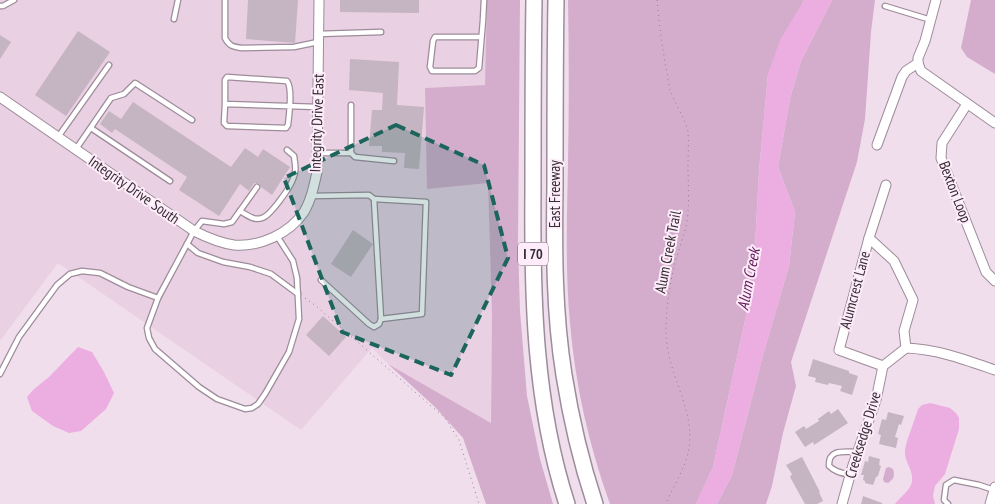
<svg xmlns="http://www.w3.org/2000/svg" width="995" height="504" viewBox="0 0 995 504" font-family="'PT Sans Narrow',sans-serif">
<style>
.built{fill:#e9d0e3}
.green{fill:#d4adcc}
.water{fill:#ecade0}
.building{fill:#c5b4c1}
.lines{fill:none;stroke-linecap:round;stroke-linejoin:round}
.lane-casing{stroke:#9d8c99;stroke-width:7}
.street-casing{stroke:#9d8c99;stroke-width:11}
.highway-casing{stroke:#9d8c99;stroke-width:18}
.path{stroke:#8e818b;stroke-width:1;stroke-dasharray:1 4;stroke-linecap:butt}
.lane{stroke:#fff;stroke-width:4.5}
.street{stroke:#fff;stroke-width:9}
.highway{stroke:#fff;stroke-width:15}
.marked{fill:#1b655c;fill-opacity:0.2;stroke:#1b655c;stroke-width:4;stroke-dasharray:10 6;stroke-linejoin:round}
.labels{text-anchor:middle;stroke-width:4;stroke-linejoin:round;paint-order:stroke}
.shield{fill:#feecfa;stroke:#70666d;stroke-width:1}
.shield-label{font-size:14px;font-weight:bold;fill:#332c31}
.street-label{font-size:15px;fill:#332c31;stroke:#feecfa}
.water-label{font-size:16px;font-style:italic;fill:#641d5b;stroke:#feecfa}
</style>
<rect width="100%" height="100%" fill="#f1deed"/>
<polygon class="built" points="0,0 487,0 486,85 425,88 488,182 492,316 491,423 388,364 372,348 301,430 58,263 0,341"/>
<g class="green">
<polygon points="487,0 520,0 518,244 520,311 527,396 540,459 553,504 486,504 463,438 435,407 388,364 491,423 492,316 488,183 427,189 425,88 485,85"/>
<path d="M 568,0 L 804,0 L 768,74 L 759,171 L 753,284 L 713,467 L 696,504 L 610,504 C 589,446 575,384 570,323 C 565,270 567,216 568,163 C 569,109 569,55 568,0 Z"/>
<polygon points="832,0 875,0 871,32 865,119 857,162 791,362 796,386 783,433 772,486 766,504 717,504 732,475 763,355 789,266 795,212 778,167 790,98 801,61"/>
<polygon points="971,0 995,0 995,74 967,57 961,48"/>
<path d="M 889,467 L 893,469 C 895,476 894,479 888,483 L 884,482 L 883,479 L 886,468 Z"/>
</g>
<g class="water">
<polygon points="804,0 832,0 801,61 790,98 778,167 795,212 789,266 763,355 732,475 717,504 696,504 713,467 753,284 759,171 768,74 780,40"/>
<polygon points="78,347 92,352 104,372 114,393 106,409 81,431 69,433 53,426 32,411 27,397 33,390 49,377"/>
<path d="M 930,403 L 950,408 L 956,413 L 959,418 L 959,429 L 945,474 L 935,486 L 933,496 L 935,504 L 895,504 C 900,497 910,491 912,482 C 914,470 904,462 905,451 C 906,441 915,420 918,409 L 922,405 Z"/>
</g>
<g class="building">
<polygon points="248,0 298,0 295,43 246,39"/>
<polygon points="340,0 419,0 419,13 340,12"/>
<polygon points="78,31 110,52 66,116 35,95"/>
<polygon points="0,35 11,42 0,59"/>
<polygon points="350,59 399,62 397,105 424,107 419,169 404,168 405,153 382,152 382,146 369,146 372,110 382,110 383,93 349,90"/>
<polygon points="133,102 231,167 245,148 258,157 263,149 290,167 272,195 261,187 260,185 258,183 254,183 249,191 240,184 219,216 179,190 187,177 115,129 112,133 100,124 109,111 121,119"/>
<polygon points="353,230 373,244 351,277 331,264"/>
<polygon points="323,316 346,337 329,356 306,335"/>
<polygon points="813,359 849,371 849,373 858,376 852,395 840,391 842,386 829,383 828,385 815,382 816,378 808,376"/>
<polygon points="838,409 848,423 814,445 813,442 805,447 795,432 804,426 806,429 819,421 818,419 829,411 831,414"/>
<polygon points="888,412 904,416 901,425 899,424 895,437 898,438 896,448 879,444 881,435 878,434 882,419 886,420"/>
<polygon points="869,456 880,459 879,465 881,466 878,476 876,477 873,485 865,483 865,481 863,480 864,475 861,475 865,461 868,462"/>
<polygon points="802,457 820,492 819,492 823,501 817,504 805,504 790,477 792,474 786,465"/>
<polygon points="863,496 882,503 882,504 861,504"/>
</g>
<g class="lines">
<g class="lane-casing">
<g id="lane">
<path d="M 225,0 L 225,38 C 229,46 233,47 242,48 L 294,47 L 318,42"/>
<polyline points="0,6 3,6 14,0"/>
<polyline points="885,6 931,20"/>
<polyline points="174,19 178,0"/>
<polyline points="318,34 381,32"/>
<polyline points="481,37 435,37 433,41 430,67 432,71 475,71 479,68 483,20 484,0"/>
<path d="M 225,104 L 224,123 L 227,126 L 286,128 L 288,125 C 289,115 293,89 287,81 L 227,77 L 225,80 L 225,104 L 318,107"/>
<polyline points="91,128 170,181"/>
<polyline points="58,137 109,65"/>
<polyline points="76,149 111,98 124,94 135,83 192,120"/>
<polyline points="317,153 351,153 351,105"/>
<polyline points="351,153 355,157 394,161"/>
<polyline points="311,196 369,195 374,199 381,319 379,324 374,327 369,324 321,280"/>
<polyline points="374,199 426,202 422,314 381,319"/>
<path d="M 240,211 C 247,215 254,221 262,218 C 270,216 290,188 293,179 C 297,171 295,164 294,156 L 287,150"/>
<polyline points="187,244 198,253 223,262 250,267 271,274 298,294"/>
<polyline points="158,298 194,231 202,221 224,224 232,222 257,187"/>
<polyline points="0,374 19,337 57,285 70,274 82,271 100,273 128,287 158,298 147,328 149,338 155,349 199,387 217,399 245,409 252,408 258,404 265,394 289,352 299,319 297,278 293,261 277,236"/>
<path d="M 851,475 C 842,473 835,472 829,466 C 828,448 845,452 858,452"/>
<polyline points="948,504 944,500 946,485 954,480 979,485 994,490"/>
</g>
</g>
<g class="street-casing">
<g id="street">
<polyline points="936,0 925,41 918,58 918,63 921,71 995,123"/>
<path d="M 0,97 L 194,231 C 206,237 220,243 234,245 C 260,247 289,234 304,212 C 311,200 314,186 317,172 L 319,0"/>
<polyline points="967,104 942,143 941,158 986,272 995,281"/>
<polyline points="877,145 902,77 906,71 918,63"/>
<polyline points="869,238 894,261 913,300 904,331 906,348"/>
<polyline points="883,366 839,350 869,238 886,185"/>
<path d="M 883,366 L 906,348 C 937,349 966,360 995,370"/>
<polyline points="842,504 853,465 876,400 883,366"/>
<polyline points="990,504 995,487"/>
</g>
</g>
<g class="highway-casing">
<g id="highway">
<path d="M 534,0 C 533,63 533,126 533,189 C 532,295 534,403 567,504"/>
<path d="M 556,0 C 555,62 555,124 555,186 C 554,249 554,313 564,375 C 571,419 581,462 595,504"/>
</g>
</g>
<g class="path">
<path d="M 657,0 C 659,23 662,45 666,68 C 668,75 668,83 670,90 C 674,102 686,120 688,132 C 689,143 688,155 688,166 C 688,185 690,208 686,227 C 683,239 678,251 675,263 C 669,286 666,311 666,334 C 667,374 695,408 689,448 C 686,469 673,485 666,504"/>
<polyline points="305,298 316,306 445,418 459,440 479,504"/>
</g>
<use href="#lane" class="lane"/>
<use href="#street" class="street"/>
<use href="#highway" class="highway"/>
</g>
<path class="marked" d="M 396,125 L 484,165 L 508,258 L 451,375 L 342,332 L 284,178 Z"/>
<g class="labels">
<rect class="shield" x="518" y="242.5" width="30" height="23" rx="4"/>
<g class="shield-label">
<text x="533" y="259">I 70</text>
</g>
<g class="street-label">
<text transform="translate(317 123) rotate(-88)" y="5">Integrity Drive East</text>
<text transform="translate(134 190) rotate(35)" y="5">Integrity Drive South</text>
<text transform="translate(955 192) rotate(69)" y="5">Bexton Loop</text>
<text transform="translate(555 194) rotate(-90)" y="5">East Freeway</text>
<text transform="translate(668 252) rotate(-79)" y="5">Alum Creek Trail</text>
<text transform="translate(855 290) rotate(-75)" y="5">Alumcrest Lane</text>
<text transform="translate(863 435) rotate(-73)" y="5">Creeksedge Drive</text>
</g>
<g class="water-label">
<text transform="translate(748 279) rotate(-79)" y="6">Alum Creek</text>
</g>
</g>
</svg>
